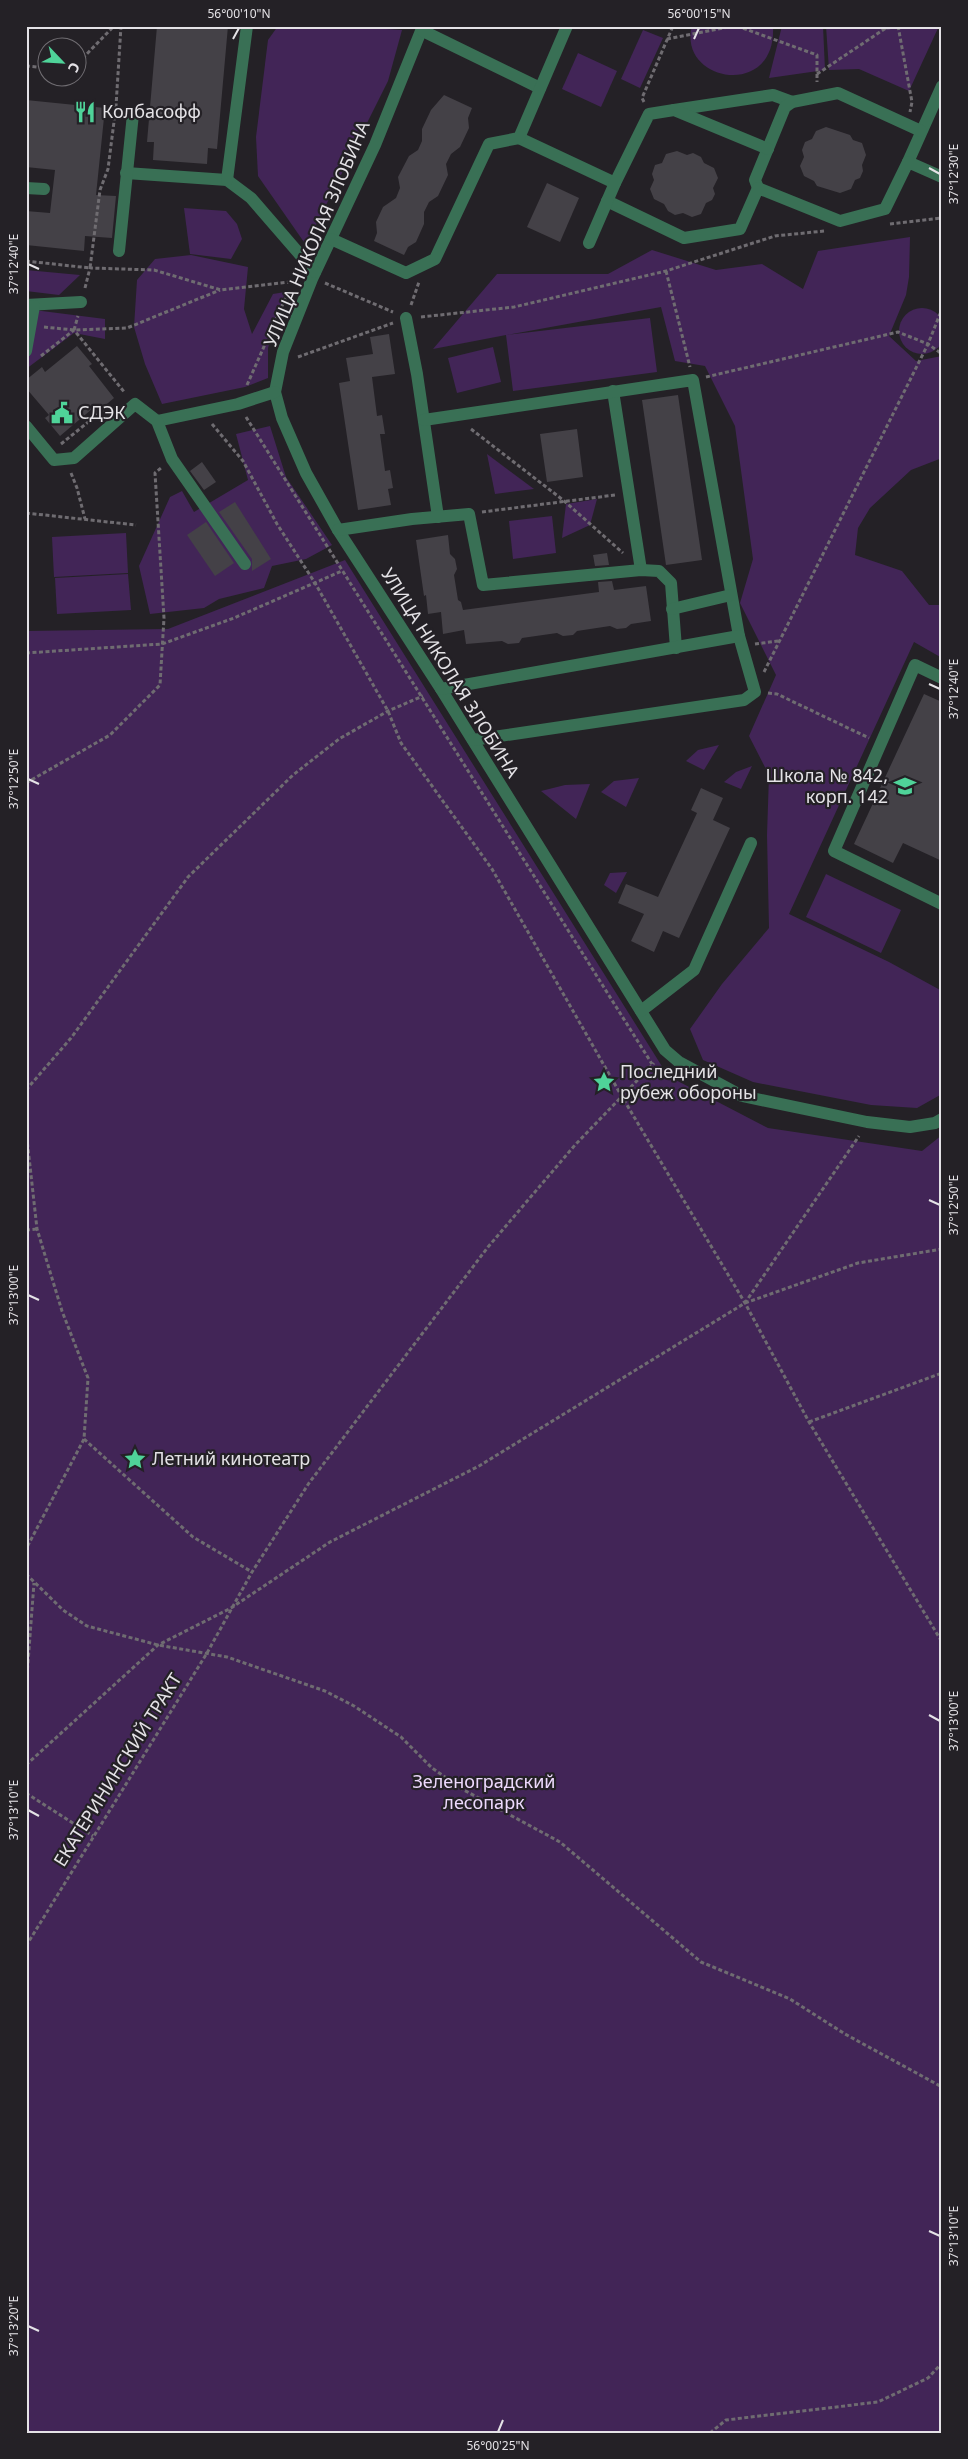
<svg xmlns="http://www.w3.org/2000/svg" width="968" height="2459" viewBox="0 0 968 2459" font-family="'Noto Sans',sans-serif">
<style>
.green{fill:#422557}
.building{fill:#444147}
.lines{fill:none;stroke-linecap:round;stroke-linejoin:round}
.path{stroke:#6f6c71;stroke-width:3;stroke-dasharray:4 2.5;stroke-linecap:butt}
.minor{stroke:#397055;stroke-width:12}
.ticks{fill:none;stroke:#e4e2e6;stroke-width:2}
.labels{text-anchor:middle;stroke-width:4.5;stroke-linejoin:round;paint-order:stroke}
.poi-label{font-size:18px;fill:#e4e2e6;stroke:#242126;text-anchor:start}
.street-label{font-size:18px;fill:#e4e2e6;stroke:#242126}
.park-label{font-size:18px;fill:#edd9fd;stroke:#242126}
.neatline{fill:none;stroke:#e4e2e6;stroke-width:2}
.ticks-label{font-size:12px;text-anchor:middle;fill:#e4e2e6}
</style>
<rect width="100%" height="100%" fill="#242126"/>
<g class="green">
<polygon points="278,26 339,26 402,30 388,81 306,245 258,176 256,137 268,40"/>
<path d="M 692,26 L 773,26 C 777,100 677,82 692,26 Z"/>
<polygon points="782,26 823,26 825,70 769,78"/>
<polygon points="826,26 939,26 909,91 859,69 829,70"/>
<polygon points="643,30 663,38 640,88 621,79"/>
<polygon points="578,53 617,71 601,107 562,89"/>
<polygon points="184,208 226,211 237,224 242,239 231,259 190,254"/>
<polygon points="910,237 909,277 906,295 889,336 916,361 942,356 942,458 911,470 870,508 858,528 855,555 902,571 929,605 942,605 942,658 914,642 789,914 889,962 942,991 942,1094 917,1108 871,1105 753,1082 703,1060 690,1029 722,984 769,928 767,835 769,775 749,736 776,675 740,603 753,559 735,426 705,366 675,361 661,307 506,335 650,318 657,372 513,391 506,335 433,349 497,274 608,274 652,250 716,270 762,264 803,289 818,251"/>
<polygon points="191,255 248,267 244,309 252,334 273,294 285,292 268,348 268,378 245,387 162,404 145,364 134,327 137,280 155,259"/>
<polygon points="26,270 80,275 59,295 26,291"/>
<circle cx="922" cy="331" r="23"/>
<polygon points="26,309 105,319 105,339 74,333 26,369"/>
<polygon points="493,347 501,382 457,393 448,358"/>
<polygon points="270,426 286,477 332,545 306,559 272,566 264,588 219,599 204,608 150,614 139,566 170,497 182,491 194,512 248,480 236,434"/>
<polygon points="487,454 534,489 495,494"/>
<polygon points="597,499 590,525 562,538 566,504"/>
<polygon points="552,516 556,553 513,559 509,521"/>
<polygon points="126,533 128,573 54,577 52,537"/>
<polygon points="345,560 668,1076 768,1128 922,1151 942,1135 942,2433 26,2433 26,631 168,629"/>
<polygon points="128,574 131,610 57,614 55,578"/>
<polygon points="719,745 704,770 686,761 698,750"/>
<polygon points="752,766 741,789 724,782 736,772"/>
<polygon points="639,778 626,807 601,792 614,781"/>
<polygon points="590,784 576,819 541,791 565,785"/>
<polygon points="627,872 616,893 604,885 610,873"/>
<polygon points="826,874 901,910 881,953 806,917"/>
</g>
<g class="building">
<polygon points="157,26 228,26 217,149 208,148 207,164 153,160 154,142 147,142"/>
<polygon points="444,95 472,108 468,118 469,128 460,147 451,154 446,164 448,175 438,196 429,202 424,212 424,224 416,242 408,247 404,255 374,241 377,233 376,222 383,207 396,198 400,188 398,177 409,156 418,150 422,141 422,129 431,110"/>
<polygon points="26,100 105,108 96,195 116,196 112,238 85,236 84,251 26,245 26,211 50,213 55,170 26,167"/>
<polygon points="826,127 850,135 853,140 862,143 866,155 862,165 863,171 860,178 855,180 851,189 840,193 817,186 814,181 804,176 800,166 804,157 802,150 805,142 812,139 816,131"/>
<polygon points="677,151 687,155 693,153 701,157 704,163 714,168 718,178 713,188 715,194 712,200 706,203 701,214 692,217 683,213 675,215 668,211 664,204 654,199 650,189 654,180 652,174 655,165 662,163 666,154"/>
<polygon points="547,183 579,198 560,242 527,227"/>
<polygon points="389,334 395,374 372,377 377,416 382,415 385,434 380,434 385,471 390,470 393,488 388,489 391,505 358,510 339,383 350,381 346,358 373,354 370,337"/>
<polygon points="77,346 92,364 89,366 114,398 95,414 92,409 60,436 45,418 49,415 26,388 26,380 42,367 45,372"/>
<polygon points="678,395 702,560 666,565 642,400"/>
<polygon points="577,429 583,477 547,482 540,434"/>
<polygon points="202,462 216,482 204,490 190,471"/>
<polygon points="235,502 271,559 252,571 252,559 219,512"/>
<polygon points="206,522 234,563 215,576 187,535"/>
<polygon points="448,535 450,554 455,559 457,569 454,575 458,600 461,602 463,610 599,592 598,582 612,581 614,590 646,586 651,621 631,624 626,628 617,629 610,626 577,631 573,635 563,636 557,633 522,638 519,643 508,644 502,641 466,644 464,630 443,634 441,612 428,614 426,595 424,596 416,540"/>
<polygon points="607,553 609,565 595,566 593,555"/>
<polygon points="924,694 942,702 942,861 903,843 893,863 854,844"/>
<polygon points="701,788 723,798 713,820 730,828 679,938 663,931 654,952 631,941 644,914 618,903 626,884 658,897 697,813 691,810"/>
</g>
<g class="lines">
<g class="path">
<polyline points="737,26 817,55 817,82"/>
<polyline points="880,26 886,28 899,27"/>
<polyline points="898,26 912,102 910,112"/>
<polyline points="667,39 733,26"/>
<polyline points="78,63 114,26"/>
<polyline points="26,66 48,68"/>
<polyline points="817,74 886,28"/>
<polyline points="644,102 642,98 673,26"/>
<polyline points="890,224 942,218"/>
<polyline points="26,261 90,268 100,190 108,169 116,106 121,26"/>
<polyline points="666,271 690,367"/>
<polyline points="325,283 393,312"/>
<polyline points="85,288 90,268 154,270 221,290 297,281"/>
<polyline points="411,305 419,282"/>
<polyline points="421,317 514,307 666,271 775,236 824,231"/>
<polyline points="44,327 74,330 127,328 220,290"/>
<polyline points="74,330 78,316"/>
<polyline points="41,356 74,330 125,393"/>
<polyline points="298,357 393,323"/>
<polyline points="706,377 898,332 928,344 942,354"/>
<polyline points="247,385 289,290"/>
<polyline points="246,417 652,1064"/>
<polyline points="212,424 243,461 277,524 315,583 388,711 401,743 492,869 621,1095 745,1303 809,1422 942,1642"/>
<polyline points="471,429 563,500 623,553"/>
<polyline points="61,444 103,410"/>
<polyline points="71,473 77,488 85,519"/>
<polyline points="482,512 615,495"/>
<polyline points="26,513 136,525"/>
<polyline points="755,644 778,641"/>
<polyline points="26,653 162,644 234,618 342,571"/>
<polyline points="764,672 928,344 942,309"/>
<polyline points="768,693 777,694 869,738"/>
<polyline points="26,783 110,735 160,685 164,618 155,473 161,468"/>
<polyline points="26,1090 71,1038 188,877 293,775 339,739 388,711 423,696"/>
<polyline points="26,1130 37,1229 62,1311 88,1378 84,1439 26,1549"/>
<polyline points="26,1230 37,1229"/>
<polyline points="745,1303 858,1263 942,1249"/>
<polyline points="809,1422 942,1373"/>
<polyline points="84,1439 193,1537 252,1572"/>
<polyline points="26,1574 63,1610 87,1626 158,1645 227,1657 325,1691 354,1706 401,1737 432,1768 462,1789 560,1842 701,1962 790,1999 845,2034 942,2087"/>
<polyline points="26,1689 34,1583"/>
<polyline points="26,1765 158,1645 231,1608 330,1542 479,1466 745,1303 859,1136"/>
<polyline points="26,1793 93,1836"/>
<polyline points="26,1946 207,1653 252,1572 309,1483 488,1247 575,1145 654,1063"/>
<polyline points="710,2433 726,2420 878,2402 928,2378 942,2363"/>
</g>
<g class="minor">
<polyline points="423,26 375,145 312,279 283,352 275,392 282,418 306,473 338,530 441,689 665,1050 679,1062 742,1096 867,1122 910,1127 935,1123 942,1119"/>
<polyline points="423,31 540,88"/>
<polyline points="674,110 773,95 792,102"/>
<polyline points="519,138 615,183"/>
<polyline points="908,162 942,86"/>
<polyline points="126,173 227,180 251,198 315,272"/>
<polyline points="227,180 247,26"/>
<polyline points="26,188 44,189"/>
<polyline points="758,188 755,180 785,107 792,102 838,93 921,131"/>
<polyline points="607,201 684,238 740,229 758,188 840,221 885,209 908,162 942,177"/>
<polyline points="331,239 406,273 435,259 489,144 519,138 567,26"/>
<polyline points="589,243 615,183 649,114 674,110 768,149"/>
<polyline points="119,251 133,114"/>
<polyline points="26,305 81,302"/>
<polyline points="406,318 417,374 438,517"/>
<polyline points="26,351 34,306"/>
<polyline points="613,391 641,570"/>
<polyline points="424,420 693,380 739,636 755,692 744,700 473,740"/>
<polyline points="157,421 238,404 275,392"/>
<polyline points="26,426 54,460 74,458 135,404 157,421 172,459 245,564"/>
<polyline points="338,530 412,519 469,514 483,585 641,570 659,571 671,583 676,648"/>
<polyline points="672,609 731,595"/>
<polyline points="942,678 915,665 834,851 942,904"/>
<polyline points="441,689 739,636"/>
<polyline points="641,1011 694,970 751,843"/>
</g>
</g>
<path class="ticks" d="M 233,39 L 239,28M 694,39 L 699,28M 929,168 L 940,174M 28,264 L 39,269M 929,684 L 940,689M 28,779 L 39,784M 929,1200 L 940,1205M 28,1295 L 39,1300M 929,1715 L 940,1721M 28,1810 L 39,1816M 929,2231 L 940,2236M 28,2326 L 39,2331M 498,2432 L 503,2420"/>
<defs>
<g id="restaurant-bare" transform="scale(1.725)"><path d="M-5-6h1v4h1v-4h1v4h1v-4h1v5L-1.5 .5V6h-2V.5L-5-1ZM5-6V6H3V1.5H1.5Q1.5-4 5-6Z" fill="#4fd399" stroke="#242126" stroke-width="2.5" paint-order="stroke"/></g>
<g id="civic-bare" transform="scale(1.725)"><path d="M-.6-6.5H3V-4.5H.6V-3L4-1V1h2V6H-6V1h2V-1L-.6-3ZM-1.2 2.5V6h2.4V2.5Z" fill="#4fd399" stroke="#242126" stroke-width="2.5" paint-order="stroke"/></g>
<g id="school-bare" transform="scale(1.725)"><path d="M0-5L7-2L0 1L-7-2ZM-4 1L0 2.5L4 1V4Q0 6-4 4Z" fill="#4fd399" stroke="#242126" stroke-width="2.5" paint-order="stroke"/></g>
<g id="sight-bare" transform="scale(1.725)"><path d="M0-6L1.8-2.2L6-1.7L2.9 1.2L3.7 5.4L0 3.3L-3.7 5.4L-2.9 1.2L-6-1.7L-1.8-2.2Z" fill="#4fd399" stroke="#242126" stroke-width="2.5" paint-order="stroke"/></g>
</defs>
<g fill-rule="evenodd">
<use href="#restaurant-bare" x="85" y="112"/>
<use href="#civic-bare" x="62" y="413"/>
<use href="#school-bare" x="905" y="786"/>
<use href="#sight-bare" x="604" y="1082"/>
<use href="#sight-bare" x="135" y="1459"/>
</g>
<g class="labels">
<g class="poi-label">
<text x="102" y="118">Колбасофф</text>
<text x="78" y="419">СДЭК</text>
<text x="888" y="782" text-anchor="end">Школа № 842,<tspan x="888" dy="21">корп. 142</tspan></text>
<text x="620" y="1078">Последний<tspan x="620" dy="21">рубеж обороны</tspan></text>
<text x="152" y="1465">Летний кинотеатр</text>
</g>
<g class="street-label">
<text transform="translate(317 234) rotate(-67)" y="6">УЛИЦА НИКОЛАЯ ЗЛОБИНА</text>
<text transform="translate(450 673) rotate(58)" y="6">УЛИЦА НИКОЛАЯ ЗЛОБИНА</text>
<text transform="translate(118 1770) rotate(-58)" y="6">ЕКАТЕРИНИНСКИЙ ТРАКТ</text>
</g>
<g class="park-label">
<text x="484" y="1788">Зеленоградский<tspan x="484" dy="21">лесопарк</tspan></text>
</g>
</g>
<rect width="968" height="2459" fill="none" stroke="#242126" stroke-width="55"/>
<g transform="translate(62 62) rotate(115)"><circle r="24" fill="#242126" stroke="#716e73"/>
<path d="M0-4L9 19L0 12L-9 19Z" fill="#4fd399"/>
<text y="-8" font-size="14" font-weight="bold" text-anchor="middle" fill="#e4e2e6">С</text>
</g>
<rect x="28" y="28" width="912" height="2404" class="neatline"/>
<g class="ticks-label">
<text x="239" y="18">56°00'10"N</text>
<text x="699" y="18">56°00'15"N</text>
<text transform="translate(954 174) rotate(-90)" y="4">37°12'30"E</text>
<text transform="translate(14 264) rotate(-90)" y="4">37°12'40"E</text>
<text transform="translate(954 689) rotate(-90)" y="4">37°12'40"E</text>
<text transform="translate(14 779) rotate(-90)" y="4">37°12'50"E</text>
<text transform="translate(954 1205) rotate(-90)" y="4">37°12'50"E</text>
<text transform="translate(14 1295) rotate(-90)" y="4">37°13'00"E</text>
<text transform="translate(954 1721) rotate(-90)" y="4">37°13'00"E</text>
<text transform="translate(14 1810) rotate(-90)" y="4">37°13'10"E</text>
<text transform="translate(954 2236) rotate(-90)" y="4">37°13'10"E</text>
<text transform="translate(14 2326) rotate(-90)" y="4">37°13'20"E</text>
<text x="498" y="2450">56°00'25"N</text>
</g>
</svg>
